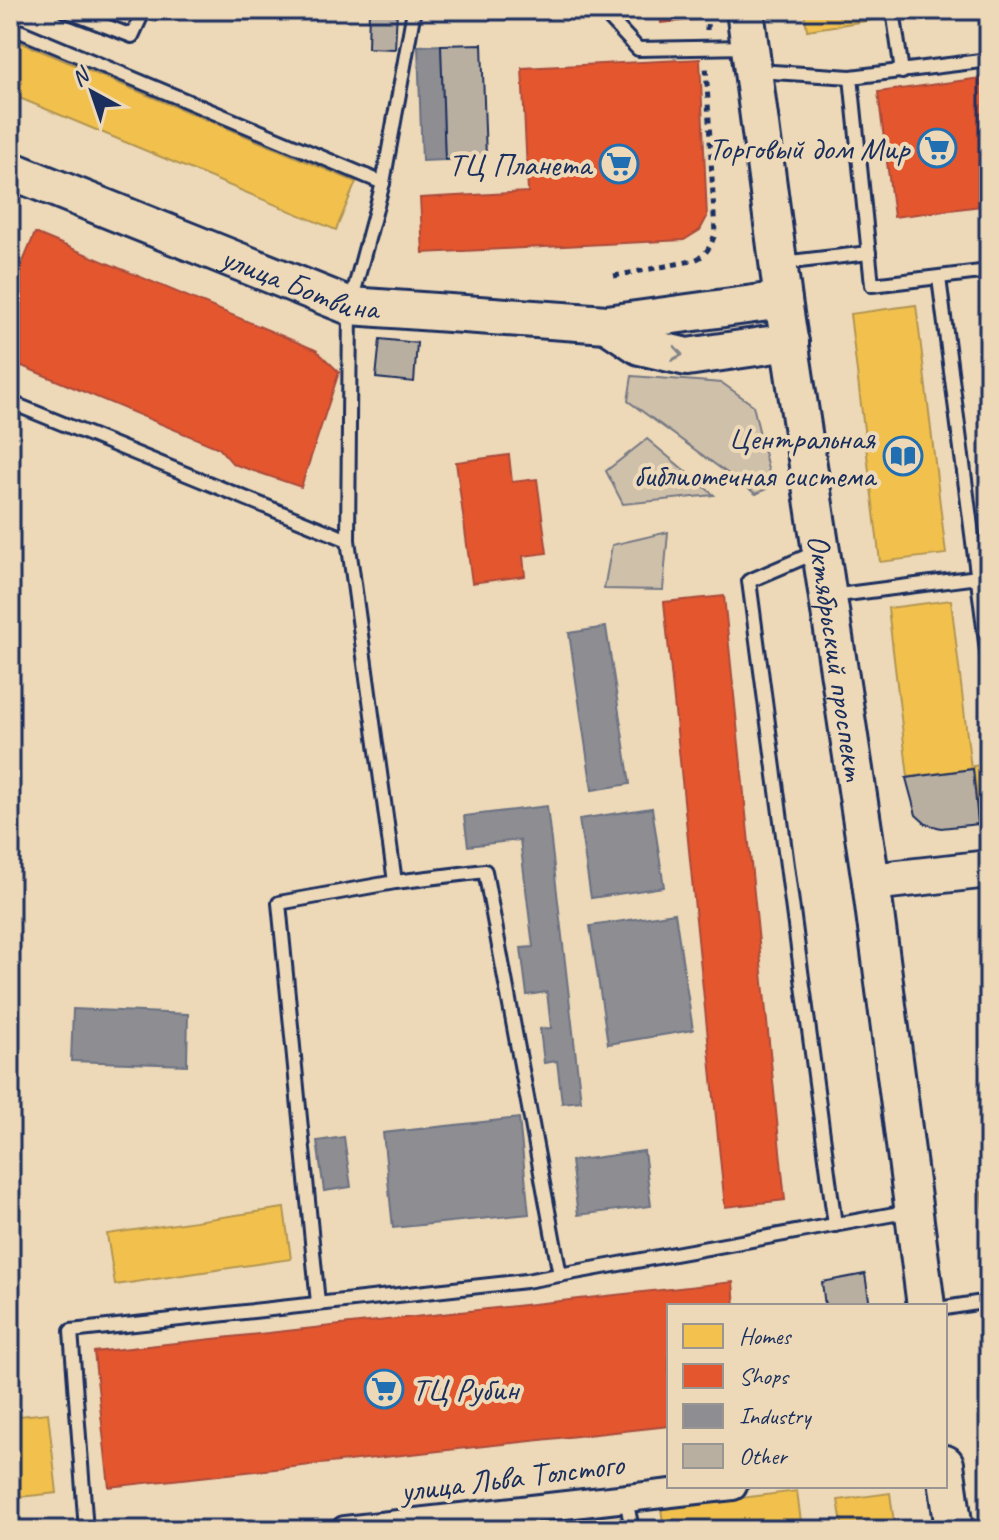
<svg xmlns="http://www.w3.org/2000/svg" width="999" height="1540" viewBox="0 0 999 1540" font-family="Caveat,sans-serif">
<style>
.green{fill:#cfc0aa;stroke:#757884;stroke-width:2}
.homes{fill:#f2c14e;stroke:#b29553;stroke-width:2}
.shops{fill:#e4572e;stroke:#a84b3c;stroke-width:2}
.industry{fill:#8d8d92;stroke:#6b7182;stroke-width:2}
.building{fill:#b9afa1;stroke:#1b2f5e;stroke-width:2}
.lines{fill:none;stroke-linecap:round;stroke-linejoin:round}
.lane-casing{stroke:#1b2f5e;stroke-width:18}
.street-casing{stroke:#1b2f5e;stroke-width:32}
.secondary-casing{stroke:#1b2f5e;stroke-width:42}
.path{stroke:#1b2f5e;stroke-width:5;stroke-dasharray:6 6;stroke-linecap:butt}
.lane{stroke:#edd9b7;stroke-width:12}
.street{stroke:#edd9b7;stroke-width:26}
.secondary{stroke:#edd9b7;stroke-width:36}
.oneway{stroke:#84848a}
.labels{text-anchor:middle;stroke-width:8;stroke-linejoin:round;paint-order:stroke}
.poi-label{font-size:32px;fill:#1b2f5e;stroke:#edd9b7;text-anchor:end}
.street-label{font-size:32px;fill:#1b2f5e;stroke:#edd9b7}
</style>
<rect width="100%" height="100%" fill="#edd9b7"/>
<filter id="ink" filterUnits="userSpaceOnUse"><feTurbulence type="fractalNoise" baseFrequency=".0125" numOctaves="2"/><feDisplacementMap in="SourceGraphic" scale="16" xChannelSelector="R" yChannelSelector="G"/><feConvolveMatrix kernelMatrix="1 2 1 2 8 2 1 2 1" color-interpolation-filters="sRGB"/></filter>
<g filter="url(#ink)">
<g class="green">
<polygon points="632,376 722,383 753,405 772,486 756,494 628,401"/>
<polygon points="647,439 714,495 623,504 606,471"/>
<polygon points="668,532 663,590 604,589 612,545"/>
</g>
<g class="homes">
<polygon points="804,10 872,10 873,20 807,30"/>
<polygon points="10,38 356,182 336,230 10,94"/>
<polygon points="916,305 946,554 880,562 850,314"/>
<polygon points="951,600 971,769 908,777 888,608"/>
<polygon points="989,764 989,822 980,823 973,766"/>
<polygon points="989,1191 989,1260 981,1192"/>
<polygon points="284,1208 291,1259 115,1285 107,1234"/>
<polygon points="989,1303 989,1346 983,1304"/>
<polygon points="48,1413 57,1493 10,1498 10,1417"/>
<polygon points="797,1491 802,1530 664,1530 661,1508"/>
<polygon points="890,1493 895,1530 843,1530 838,1500"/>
<polygon points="619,1518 620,1530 510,1530"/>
</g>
<g class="shops">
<polygon points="660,10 701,10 701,19 661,23"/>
<polygon points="700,59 707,217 700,230 684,240 423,253 420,198 528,192 522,68"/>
<polygon points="989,77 989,205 894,217 878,92"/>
<polygon points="35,233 316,350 339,372 301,487 233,464 219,448 10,361 10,293"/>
<polygon points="509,455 512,482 537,479 547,553 523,556 525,576 472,583 456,462"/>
<polygon points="724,596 785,1200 725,1207 664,602"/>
<polygon points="733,1282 735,1306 669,1306 669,1426 109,1487 94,1352"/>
</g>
<g class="industry">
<polygon points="441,45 445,160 422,161 418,46"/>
<polygon points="606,627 630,784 592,790 569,633"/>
<polygon points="547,806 581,1101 562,1103 557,1061 544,1063 540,1029 551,1028 547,992 527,995 521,948 533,947 520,840 468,846 464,816"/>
<polygon points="652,808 664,887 591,898 579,819"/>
<polygon points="675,913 693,1030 608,1044 590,926"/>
<polygon points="73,1009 188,1014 187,1065 71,1061"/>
<polygon points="519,1118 529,1214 393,1228 383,1133"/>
<polygon points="344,1137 351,1187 324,1191 317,1141"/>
<polygon points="644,1151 651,1206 578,1215 571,1161"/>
</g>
<g class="building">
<polygon points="369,10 397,10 395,49 368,48"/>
<polygon points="482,44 486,158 445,160 441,45"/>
<polygon points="380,339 417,343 414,382 376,378"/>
<polygon points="973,769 978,824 941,828 926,824 916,815 906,778"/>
<polygon points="865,1274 870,1306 825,1306 822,1282"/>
</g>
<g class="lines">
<g class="lane-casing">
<g id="lane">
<polyline points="64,10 132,36 144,10"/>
<polyline points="513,10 520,10"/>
<polyline points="602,10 638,49 747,47"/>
<polyline points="893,10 902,72"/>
<polyline points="10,27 383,183"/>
<polyline points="989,60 851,77 872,285 989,271"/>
<polyline points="757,71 851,77"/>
<polyline points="782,263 869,253"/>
<polyline points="939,278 989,666"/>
<polyline points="17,405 348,540"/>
<polyline points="819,551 749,581 835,1225"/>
<polyline points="831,596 978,577"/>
<polyline points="395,882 485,871 560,1275"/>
<polyline points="318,1303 279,903 395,882 348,540 350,306 383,183 414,10"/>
<polyline points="945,1308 989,1301"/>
<polyline points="626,1498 632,1530"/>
<polyline points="86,1530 71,1331 526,1281 911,1211"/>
</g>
</g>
<g class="street-casing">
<polyline id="street" points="345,1530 733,1486"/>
</g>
<g class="secondary-casing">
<g id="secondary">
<path id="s1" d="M 745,10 L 783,300 L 871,882 L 926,1306"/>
<path id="s2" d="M 10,170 L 350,306 L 607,324 L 783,300"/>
<polyline points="607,324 640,346 687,357 790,342"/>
<polyline points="871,882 989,869"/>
<polyline points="945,1464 954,1530"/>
</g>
</g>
<g class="path">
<polyline points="707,30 708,10"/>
<path d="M 614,276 L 692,261 C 706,256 710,248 715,234 L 706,64"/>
</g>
<use href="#lane" class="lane"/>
<use href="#street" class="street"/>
<use href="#secondary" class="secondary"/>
</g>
<defs><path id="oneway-chevron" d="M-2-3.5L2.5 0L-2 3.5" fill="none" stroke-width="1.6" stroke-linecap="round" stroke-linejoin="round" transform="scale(2)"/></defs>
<use class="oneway" href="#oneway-chevron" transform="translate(677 354) rotate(10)"/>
</g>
<defs>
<g id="supermarket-ring" transform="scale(2)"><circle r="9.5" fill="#edd9b7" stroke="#1f6fb2" stroke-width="1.5"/><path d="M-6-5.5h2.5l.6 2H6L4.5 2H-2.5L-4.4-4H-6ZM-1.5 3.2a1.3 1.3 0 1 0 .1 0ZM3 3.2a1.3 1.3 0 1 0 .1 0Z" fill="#1f6fb2"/></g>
<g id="library-ring" transform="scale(2)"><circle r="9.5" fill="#edd9b7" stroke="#1f6fb2" stroke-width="1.5"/><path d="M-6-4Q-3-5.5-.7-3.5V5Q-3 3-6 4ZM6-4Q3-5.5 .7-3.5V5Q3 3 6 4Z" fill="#1f6fb2"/></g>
</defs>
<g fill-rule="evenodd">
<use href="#supermarket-ring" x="937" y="148"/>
<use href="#supermarket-ring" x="619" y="164"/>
<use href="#library-ring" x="903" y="456"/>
<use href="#supermarket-ring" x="384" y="1389"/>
</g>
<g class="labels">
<g class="poi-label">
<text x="909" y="159">Торговый дом Мир</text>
<text x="591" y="175">ТЦ Планета</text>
<text x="875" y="449">Центральная<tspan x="875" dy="37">библиотечная система</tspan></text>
<text x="412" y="1400" text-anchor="start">ТЦ Рубин</text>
</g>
<g class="street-label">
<text dy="11" stroke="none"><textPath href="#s2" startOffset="312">улица Ботвина</textPath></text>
<text dy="11" stroke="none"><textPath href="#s1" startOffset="654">Октябрьский проспект</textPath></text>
<text transform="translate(512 1477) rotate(-7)" y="11">улица Льва Толстого</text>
</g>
</g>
<rect width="999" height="1540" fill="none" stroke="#edd9b7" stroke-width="40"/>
<rect x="20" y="20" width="959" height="1500" fill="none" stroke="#1b2f5e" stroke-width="3" filter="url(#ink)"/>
<rect x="667" y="1304" width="280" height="184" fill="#edd9b7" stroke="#999593" stroke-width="2"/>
<rect x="683" y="1324" width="40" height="24" fill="#f2c14e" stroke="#999593" stroke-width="2"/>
<text x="739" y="1344" font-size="24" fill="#1b2f5e">Homes</text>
<rect x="683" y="1364" width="40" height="24" fill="#e4572e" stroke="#999593" stroke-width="2"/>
<text x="739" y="1384" font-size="24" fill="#1b2f5e">Shops</text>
<rect x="683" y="1404" width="40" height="24" fill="#8d8d92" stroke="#999593" stroke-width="2"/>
<text x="739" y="1424" font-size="24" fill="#1b2f5e">Industry</text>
<rect x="683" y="1444" width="40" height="24" fill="#b9afa1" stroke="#999593" stroke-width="2"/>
<text x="739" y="1464" font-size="24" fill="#1b2f5e">Other</text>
<g transform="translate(92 92) rotate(320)" stroke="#edd9b7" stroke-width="6" paint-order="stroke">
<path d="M0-6L14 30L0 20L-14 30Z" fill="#1b2f5e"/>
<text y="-12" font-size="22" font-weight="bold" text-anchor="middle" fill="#1b2f5e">N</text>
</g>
</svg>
